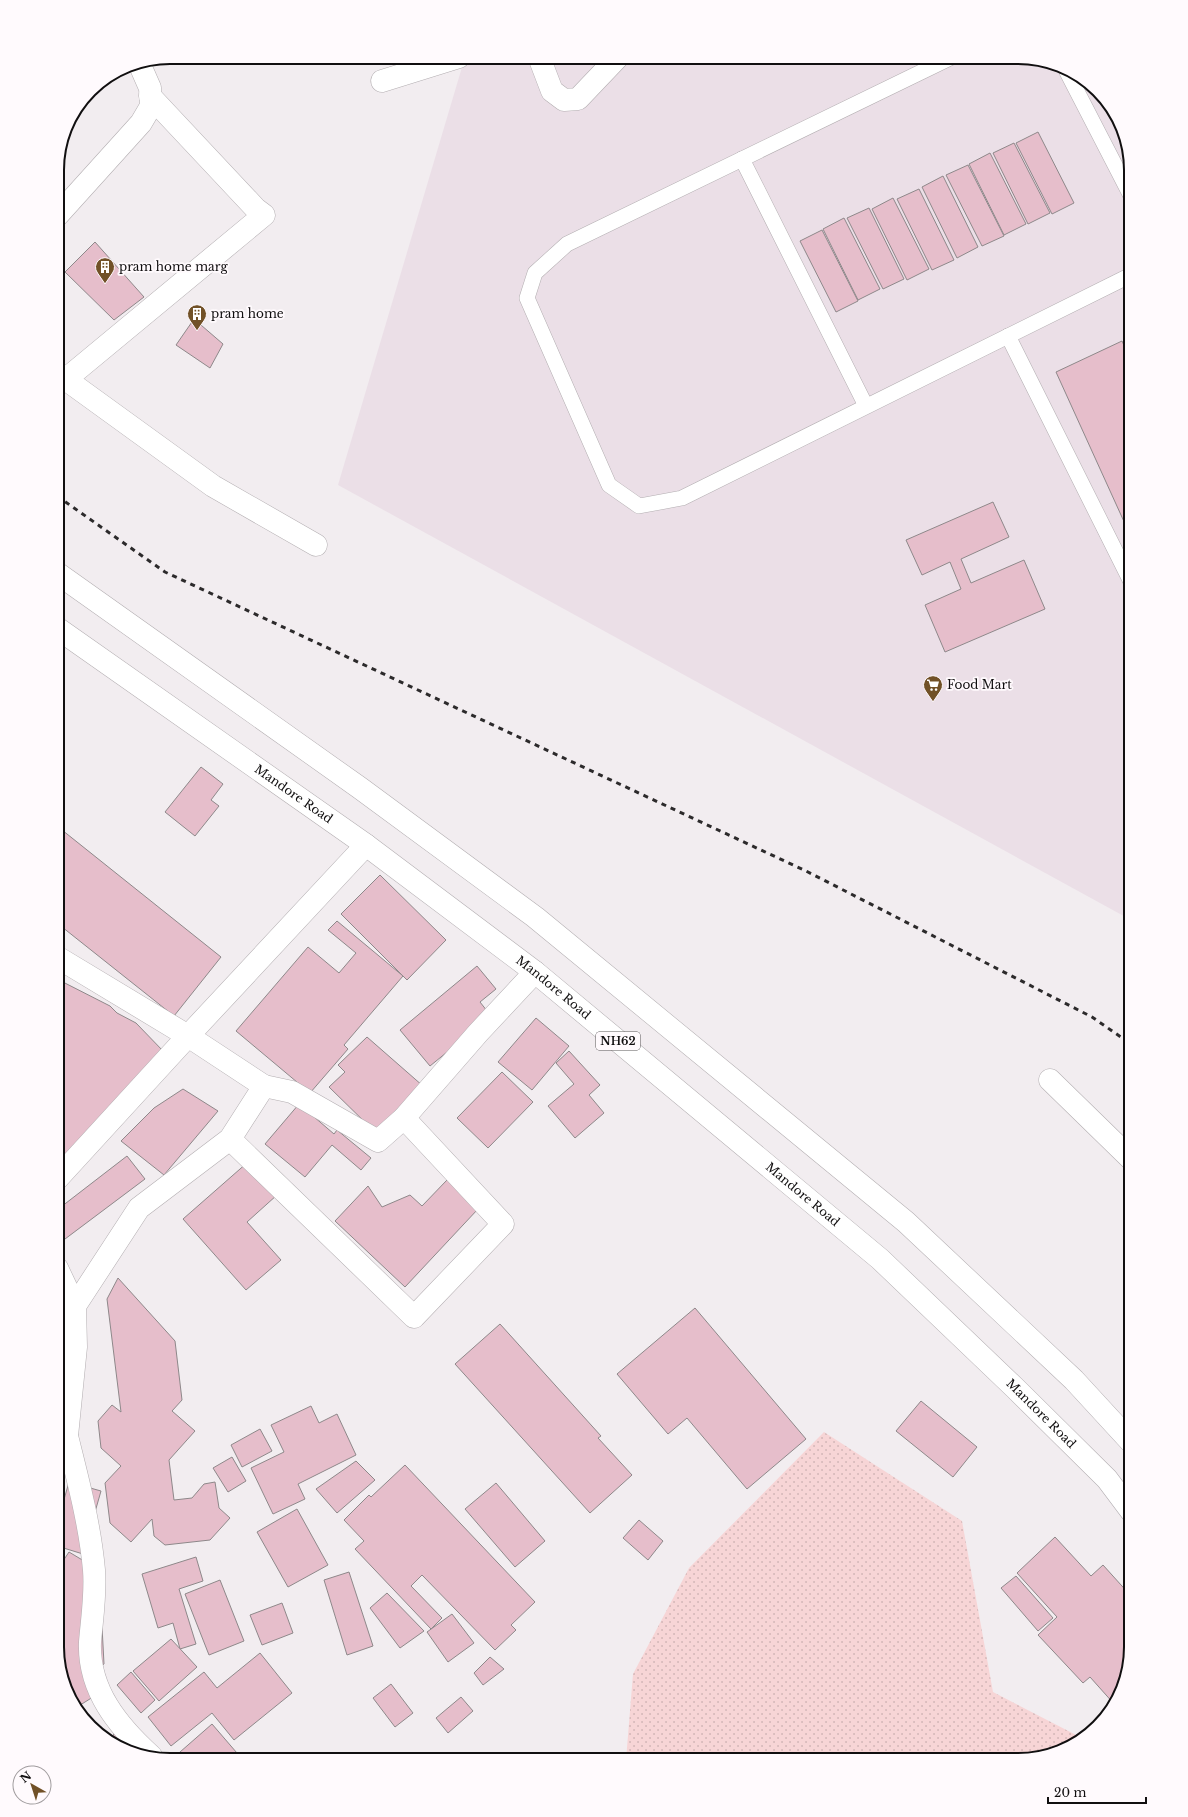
<svg xmlns="http://www.w3.org/2000/svg" width="1188" height="1817" viewBox="0 0 1188 1817" font-family="'Libre Baskerville',serif">
<style>
.built{fill:#ebdfe7}
.grass{fill:url(#grass-dots)}
.building{fill:#e6becb;stroke:#8e888a}
.lines{fill:none;stroke-linecap:round;stroke-linejoin:round}
.lane-casing{stroke:#b3aeb1;stroke-width:16}
.street-casing{stroke:#b3aeb1;stroke-width:23}
.highway-casing{stroke:#b3aeb1;stroke-width:23}
.lane{stroke:#fff;stroke-width:15}
.street{stroke:#fff;stroke-width:22}
.highway{stroke:#fff;stroke-width:22}
.rail{stroke:#2c2a2b;stroke-width:3;stroke-dasharray:5 5;stroke-linecap:butt}
.labels{text-anchor:middle;stroke-width:3.5;stroke-linejoin:round;paint-order:stroke}
.shield{fill:#fffafd;stroke:#585657;stroke-width:1}
.shield-label{font-size:11px;font-weight:bold;fill:#110f10}
.poi-label{font-size:12px;fill:#110f10;stroke:#fffafd;text-anchor:start}
.street-label{font-size:12px;fill:#110f10;stroke:#fffafd}
.rim{fill:none;stroke:#110f10;stroke-width:2}
</style>
<defs>
<pattern id="grass-dots" width="8" height="8" patternUnits="userSpaceOnUse"><rect width="8" height="8" fill="#f7d5d6"/><path d="M2 2h.1M6 6h.1" fill="none" stroke="#d3b6b7" stroke-width="1.8" stroke-linecap="round"/></pattern>
</defs>
<rect width="100%" height="100%" fill="#f2edf0"/>
<polygon class="built" points="465,57 1026,57 1081,76 1119,120 1131,170 1131,920 338,485"/>
<polygon class="grass" points="824,1432 962,1521 993,1692 1080,1737 1068,1748 1018,1760 626,1760 633,1674 689,1568"/>
<g class="building">
<polygon points="1038,132 1074,203 1052,214 1016,143"/>
<polygon points="1014,143 1050,213 1028,224 993,153"/>
<polygon points="990,153 1026,224 1004,235 969,164"/>
<polygon points="968,165 1004,236 982,246 946,175"/>
<polygon points="943,176 978,247 957,258 922,187"/>
<polygon points="919,189 954,260 932,270 897,199"/>
<polygon points="893,198 929,269 907,280 872,209"/>
<polygon points="869,208 904,279 883,289 847,218"/>
<polygon points="844,218 880,289 858,300 823,229"/>
<polygon points="822,230 858,301 836,312 800,241"/>
<polygon points="95,242 144,297 114,320 65,272"/>
<polygon points="194,319 223,344 210,368 176,345"/>
<polygon points="1122,341 1131,361 1131,537 1056,372"/>
<polygon points="993,502 1009,537 961,559 971,583 1024,560 1045,609 945,652 925,605 961,589 950,562 922,575 906,540"/>
<polygon points="201,767 223,784 211,800 219,806 195,836 165,812"/>
<polygon points="57,826 221,957 174,1016 57,923"/>
<polygon points="380,875 446,940 407,980 341,914"/>
<polygon points="337,921 403,976 344,1045 348,1049 310,1093 236,1031 308,947 339,973 356,953 328,930"/>
<polygon points="477,966 496,989 480,1002 491,1016 430,1066 400,1030"/>
<polygon points="57,979 110,1006 117,1013 136,1023 164,1052 57,1164"/>
<polygon points="536,1018 569,1046 532,1090 498,1062"/>
<polygon points="367,1037 423,1086 375,1132 329,1087 345,1072 338,1065"/>
<polygon points="569,1051 600,1085 589,1095 604,1113 575,1138 548,1106 574,1084 556,1063"/>
<polygon points="502,1072 533,1102 488,1148 457,1118"/>
<polygon points="183,1089 218,1111 164,1175 121,1141 154,1108"/>
<polygon points="299,1104 334,1134 337,1130 371,1158 361,1170 332,1145 305,1177 265,1144"/>
<polygon points="127,1156 145,1179 57,1245 57,1210"/>
<polygon points="248,1162 277,1195 247,1222 281,1260 246,1290 183,1219"/>
<polygon points="447,1180 478,1209 405,1287 335,1221 368,1186 382,1207 410,1195 422,1206"/>
<polygon points="118,1278 175,1341 182,1400 172,1411 195,1431 169,1460 174,1500 192,1498 204,1484 215,1482 219,1508 230,1518 210,1540 165,1545 154,1536 152,1519 131,1542 110,1523 105,1483 121,1466 101,1448 98,1421 112,1405 121,1412 107,1299"/>
<polygon points="57,1287 63,1297 62,1318 68,1381 57,1391 64,1412 57,1412"/>
<polygon points="695,1308 806,1439 747,1489 687,1418 668,1434 617,1374"/>
<polygon points="500,1324 601,1436 598,1438 632,1475 590,1513 455,1364"/>
<polygon points="921,1401 977,1447 953,1477 896,1431"/>
<polygon points="311,1406 319,1423 337,1414 356,1455 298,1484 305,1499 273,1514 251,1468 284,1452 271,1425"/>
<polygon points="260,1429 272,1451 242,1467 231,1445"/>
<polygon points="232,1457 246,1481 228,1492 213,1468"/>
<polygon points="356,1461 375,1480 337,1513 316,1489"/>
<polygon points="405,1465 535,1602 511,1625 516,1630 495,1650 422,1575 411,1586 442,1618 431,1629 355,1549 364,1541 344,1520 369,1495 371,1497"/>
<polygon points="57,1481 63,1484 57,1502"/>
<polygon points="69,1482 101,1491 83,1554 57,1546 57,1524"/>
<polygon points="496,1483 545,1541 515,1567 465,1509"/>
<polygon points="297,1509 328,1565 288,1587 257,1532"/>
<polygon points="639,1520 663,1541 648,1560 623,1538"/>
<polygon points="1055,1537 1091,1576 1103,1565 1131,1596 1131,1647 1115,1705 1090,1677 1083,1683 1038,1635 1057,1617 1017,1573"/>
<polygon points="69,1552 99,1570 104,1664 88,1674 109,1687 77,1707 69,1697 57,1647 57,1570"/>
<polygon points="196,1557 203,1581 179,1589 196,1644 180,1649 173,1623 158,1628 142,1574"/>
<polygon points="349,1572 373,1646 347,1655 324,1580"/>
<polygon points="1016,1576 1053,1618 1038,1631 1001,1588"/>
<polygon points="220,1580 244,1641 209,1655 185,1594"/>
<polygon points="387,1593 424,1631 400,1648 370,1608"/>
<polygon points="282,1603 293,1633 262,1645 250,1615"/>
<polygon points="452,1614 474,1643 448,1662 427,1632"/>
<polygon points="171,1639 197,1667 159,1701 133,1671"/>
<polygon points="260,1653 292,1693 234,1740 212,1713 171,1746 148,1717 204,1672 217,1688"/>
<polygon points="490,1657 504,1669 483,1685 474,1673"/>
<polygon points="131,1672 155,1700 141,1713 117,1685"/>
<polygon points="391,1684 413,1713 395,1727 373,1698"/>
<polygon points="461,1697 473,1711 448,1733 436,1718"/>
<polygon points="212,1724 243,1760 173,1760 172,1759"/>
<polygon points="117,1729 132,1738 126,1747 109,1742"/>
</g>
<g class="lines">
<g class="lane-casing">
<g id="lane">
<polyline points="952,57 567,244 535,273 527,298 609,485 639,506 682,498 1131,275"/>
<polyline points="1067,72 1131,196"/>
<polyline points="742,159 866,406"/>
<polyline points="1008,336 1131,582"/>
</g>
</g>
<g class="street-casing">
<g id="street">
<polyline points="539,57 552,91 564,100 578,99 618,57"/>
<polyline points="382,81 459,57"/>
<polyline points="57,216 141,123 151,106 150,88 139,63"/>
<polyline points="57,373 213,486 316,545"/>
<polyline points="66,379 264,215 256,209 150,96"/>
<polyline points="57,957 188,1036 366,845"/>
<polyline points="1050,1080 1131,1159"/>
<polyline points="264,1086 292,1092 378,1141 404,1118 478,1033 535,972"/>
<polyline points="230,1139 414,1317 503,1224 404,1118"/>
<polyline points="57,1268 75,1306"/>
<path d="M 67,1436 C 78,1480 90,1525 94,1570 C 96,1594 92,1618 90,1642 C 88,1690 118,1726 151,1756"/>
<polyline points="57,1442 67,1436 76,1347 75,1306 139,1208 230,1139 264,1086 188,1036 57,1179"/>
</g>
</g>
<g class="highway-casing">
<g id="highway">
<polyline points="57,573 360,788 535,917 906,1222 1074,1380 1131,1442"/>
<path id="s1" d="M 57,628 L 366,845 L 535,972 L 880,1259 L 1015,1388 L 1107,1479 L 1131,1511"/>
</g>
</g>
<use href="#lane" class="lane"/>
<use href="#street" class="street"/>
<use href="#highway" class="highway"/>
<polyline class="rail" points="57,496 165,572 806,871 1092,1017 1131,1044"/>
</g>
<defs>
<g id="building-pin" transform="scale(1)"><path d="M0 17L-7.5 6A9.5 9.5 0 1 1 7.5 6Z" fill="#715127" stroke="#fffafd"/><path d="M-4-6H4V6H1V3H-1V6H-4ZM-2.5-4.3h1.7v1.8h-1.7ZM.8-4.3h1.7v1.8H.8ZM-2.5-1h1.7V.8h-1.7ZM.8-1h1.7V.8H.8Z" fill="#fff"/></g>
<g id="supermarket-pin" transform="scale(1)"><path d="M0 17L-7.5 6A9.5 9.5 0 1 1 7.5 6Z" fill="#715127" stroke="#fffafd"/><path d="M-6-5.5h2.5l.6 2H6L4.5 2H-2.5L-4.4-4H-6ZM-1.5 3.2a1.3 1.3 0 1 0 .1 0ZM3 3.2a1.3 1.3 0 1 0 .1 0Z" fill="#fff"/></g>
</defs>
<g fill-rule="evenodd">
<use href="#building-pin" x="105" y="267"/>
<use href="#building-pin" x="197" y="314"/>
<use href="#supermarket-pin" x="933" y="685"/>
</g>
<g class="labels">
<rect class="shield" x="596" y="1032" width="44" height="18" rx="3"/>
<g class="shield-label">
<text x="618" y="1045">NH62</text>
</g>
<g class="poi-label">
<text x="119" y="271">pram home marg</text>
<text x="211" y="318">pram home</text>
<text x="947" y="689">Food Mart</text>
</g>
<g class="street-label">
<text dy="4" stroke="none"><textPath href="#s1" startOffset="289">Mandore Road</textPath></text>
<text dy="4" stroke="none"><textPath href="#s1" startOffset="613">Mandore Road</textPath></text>
<text dy="4" stroke="none"><textPath href="#s1" startOffset="937">Mandore Road</textPath></text>
<text dy="4" stroke="none"><textPath href="#s1" startOffset="1261">Mandore Road</textPath></text>
</g>
</g>
<path d="M0 0H1188V1817H0ZM170 64H1018A106 106 0 0 1 1124 170V1647A106 106 0 0 1 1018 1753H170A106 106 0 0 1 64 1647V170A106 106 0 0 1 170 64Z" fill="#fffafd" fill-rule="evenodd"/>
<path class="rim" d="M170 64H1018A106 106 0 0 1 1124 170V1647A106 106 0 0 1 1018 1753H170A106 106 0 0 1 64 1647V170A106 106 0 0 1 170 64Z"/>
<g transform="translate(32 1785) rotate(321)"><circle r="19" fill="#fffafd" stroke="#a09c9e"/>
<path d="M0-3L7 15L0 10L-7 15Z" fill="#715127"/>
<text y="-6" font-size="11" font-weight="bold" text-anchor="middle" fill="#110f10">N</text>
</g>
<path d="M1048 1797v6h98v-6" fill="none" stroke="#110f10" stroke-width="2"/>
<text x="1054" y="1797" font-size="12" fill="#110f10" stroke="#fffafd" stroke-width="3" paint-order="stroke">20 m</text>
</svg>
